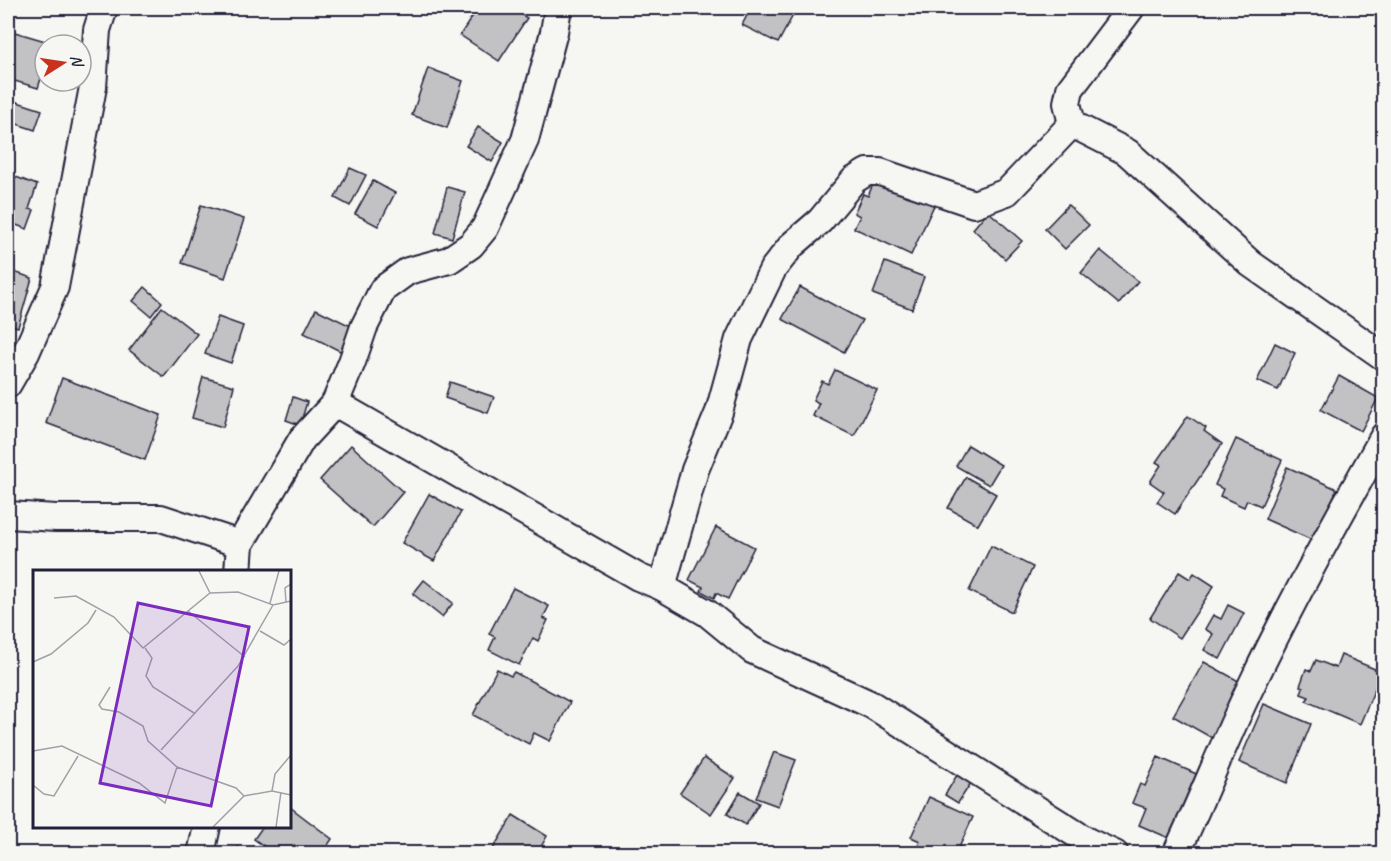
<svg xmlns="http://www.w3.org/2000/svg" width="1391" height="861" viewBox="0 0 1391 861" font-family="Caveat,sans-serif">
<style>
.building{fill:#c2c2c4;stroke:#22223b;stroke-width:1.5}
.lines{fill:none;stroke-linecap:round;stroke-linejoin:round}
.minor-casing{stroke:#22223b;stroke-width:30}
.minor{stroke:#f6f6f2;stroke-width:26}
.inset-road{fill:none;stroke:#a1a1a9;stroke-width:1.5}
.view{fill:#7b2cbf;fill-opacity:0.15;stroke:#7b2cbf;stroke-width:3}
.inset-edge{fill:none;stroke:#22223b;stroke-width:3}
</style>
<rect width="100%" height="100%" fill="#f6f6f2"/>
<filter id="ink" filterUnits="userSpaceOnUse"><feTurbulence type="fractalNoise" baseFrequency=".0167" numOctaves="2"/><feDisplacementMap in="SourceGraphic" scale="12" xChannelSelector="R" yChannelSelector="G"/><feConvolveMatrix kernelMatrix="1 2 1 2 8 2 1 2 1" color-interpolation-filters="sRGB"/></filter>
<g filter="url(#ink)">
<g class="building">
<polygon points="478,8 511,8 527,18 499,61 460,35"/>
<polygon points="751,8 797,8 778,43 742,25"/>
<polygon points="8,30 52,43 51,45 45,45 45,66 38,88 8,79"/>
<polygon points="428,68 463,81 447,128 412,115"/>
<polygon points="8,99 42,110 35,130 8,121"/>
<polygon points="478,127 503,142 492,162 466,146"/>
<polygon points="350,168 366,175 350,206 335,198"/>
<polygon points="8,174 37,185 29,209 34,210 27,229 8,222"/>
<polygon points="373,181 395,193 378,226 355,214"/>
<polygon points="874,182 894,191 897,185 935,203 911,255 854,228 860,216 854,213 863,194 868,196"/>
<polygon points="447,187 465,192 452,238 435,233"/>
<polygon points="201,205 244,219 225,278 182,263"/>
<polygon points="1068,205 1089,225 1065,249 1045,229"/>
<polygon points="988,211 1022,241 1005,259 973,229"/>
<polygon points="1100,250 1138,281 1119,304 1081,273"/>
<polygon points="885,262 924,277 912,309 873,294"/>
<polygon points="8,270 32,278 18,327 8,324"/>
<polygon points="145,287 162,302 151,316 133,301"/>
<polygon points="800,287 862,320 844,352 782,319"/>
<polygon points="162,307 197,334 164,377 129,350"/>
<polygon points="316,309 355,328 342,352 304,333"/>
<polygon points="218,317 243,326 231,363 205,354"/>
<polygon points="1275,343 1295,353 1278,390 1257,381"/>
<polygon points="835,370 877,390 854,436 813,416 819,403 813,400 822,381 828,384"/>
<polygon points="1339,376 1378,398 1361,431 1321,410"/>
<polygon points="203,377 234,386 223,427 192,418"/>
<polygon points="62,378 161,415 145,460 46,423"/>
<polygon points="450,382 494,397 488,413 445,398"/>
<polygon points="293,397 307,402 300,425 286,420"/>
<polygon points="1188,416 1206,428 1204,431 1222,444 1175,514 1157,502 1164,492 1150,482 1161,465 1156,462"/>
<polygon points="1236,439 1282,460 1261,506 1247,500 1244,507 1220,496 1223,489 1215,485"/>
<polygon points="351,445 403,492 373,527 320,480"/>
<polygon points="968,445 1001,465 989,485 956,466"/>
<polygon points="1287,467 1337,489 1314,541 1265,519"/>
<polygon points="966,477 996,494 978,525 948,508"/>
<polygon points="429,494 461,512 434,561 402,543"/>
<polygon points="716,527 754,547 728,599 716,593 714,598 701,591 703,587 689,580"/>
<polygon points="991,546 1033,567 1012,612 969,591"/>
<polygon points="1179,572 1190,579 1194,573 1214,586 1180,638 1150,618"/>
<polygon points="424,580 453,603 442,617 413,594"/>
<polygon points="513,588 549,606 543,618 548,620 538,641 533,638 519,665 489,650 495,637 489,634"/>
<polygon points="1228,605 1244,613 1220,659 1204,650 1213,634 1205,629 1213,615 1221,619"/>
<polygon points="1341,655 1382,672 1360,724 1306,701 1309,697 1301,694 1303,687 1300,686 1306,669 1311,671 1316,660 1336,668"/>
<polygon points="1204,662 1246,685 1219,742 1173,716"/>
<polygon points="497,669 511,676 514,672 570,702 550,741 534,733 529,744 473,715"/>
<polygon points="1264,704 1311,724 1287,783 1239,762"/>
<polygon points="774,752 796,760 778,806 756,798"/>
<polygon points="1158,757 1203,777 1176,841 1139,825 1146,808 1132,803 1140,784 1145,786"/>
<polygon points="704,758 735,778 711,814 680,793"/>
<polygon points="957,775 971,783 958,803 945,795"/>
<polygon points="740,792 759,803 746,825 727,814"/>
<polygon points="929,797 973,817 956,854 934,854 918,846 920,841 911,837"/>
<polygon points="290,807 332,839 322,854 275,854 254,839 263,826 290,826"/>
<polygon points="513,815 547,836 537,854 490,854"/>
<polygon points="1041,845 1059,854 1037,854"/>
<polygon points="238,847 245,854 233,854"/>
</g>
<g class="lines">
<g class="minor-casing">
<g id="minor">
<polyline points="1131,8 1070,89 1067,103 1072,124 1127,152 1251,264 1384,357"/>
<polyline points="8,384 26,353 55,287 93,87 97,30 104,8"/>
<polyline points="335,403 638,577 662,587 707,613 752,650 872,705 1087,841 1115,854"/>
<polyline points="8,515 56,518 161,518 240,544"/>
<polyline points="238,572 240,544 302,439 335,403 352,362 364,327 383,289 408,271 449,260 471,245 485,228 525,140 554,32 558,8"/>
<polyline points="662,587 695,470 719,412 739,339 773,269 792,245 820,221 854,180 867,172 880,172 974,204 1007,192 1072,124"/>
<polyline points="201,854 207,826"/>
<path d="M 1176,854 C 1203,797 1225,739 1253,682 C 1293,598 1338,517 1384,436"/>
</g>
</g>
<use href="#minor" class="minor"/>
</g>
</g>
<g transform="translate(33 570)">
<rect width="258" height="258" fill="#f6f6f2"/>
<path class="inset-road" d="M 166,1 L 177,23M 21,28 L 43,26 L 81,47 L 110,78 L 177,23 L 205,22 L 240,35 L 258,31M 253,32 L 252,18 L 258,14M 237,33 L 246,1M 155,41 L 212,87M 227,61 L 251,75 L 258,69M 112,78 L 119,88 L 113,106 L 120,117 L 161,143M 0,92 L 18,84 L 55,53 L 63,40M 77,117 L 66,135 L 69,139 L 86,142 L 110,156 L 115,171 L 144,197 L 203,218 L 211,226M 128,180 L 205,96 L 240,35M 0,181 L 29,176 L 106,213 L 132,233 L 144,197M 0,215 L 11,224 L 21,226 L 45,186M 239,221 L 242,204 L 258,185M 180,257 L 211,226 L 239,221 L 258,225M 243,257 L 248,222"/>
<path class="view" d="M 105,33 L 216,57 L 178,236 L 67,213 Z"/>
<rect width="258" height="258" class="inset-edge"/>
</g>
<rect width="1391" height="861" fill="none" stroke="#f6f6f2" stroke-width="30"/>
<rect x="15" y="15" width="1361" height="831" fill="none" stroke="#22223b" stroke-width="2" filter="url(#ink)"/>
<g transform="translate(63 63) rotate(78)"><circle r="28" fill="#f6f6f2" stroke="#a1a1a9" stroke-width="1.5"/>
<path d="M0-4.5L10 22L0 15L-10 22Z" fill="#c8321e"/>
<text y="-9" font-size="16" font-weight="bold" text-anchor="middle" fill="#22223b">N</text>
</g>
</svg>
